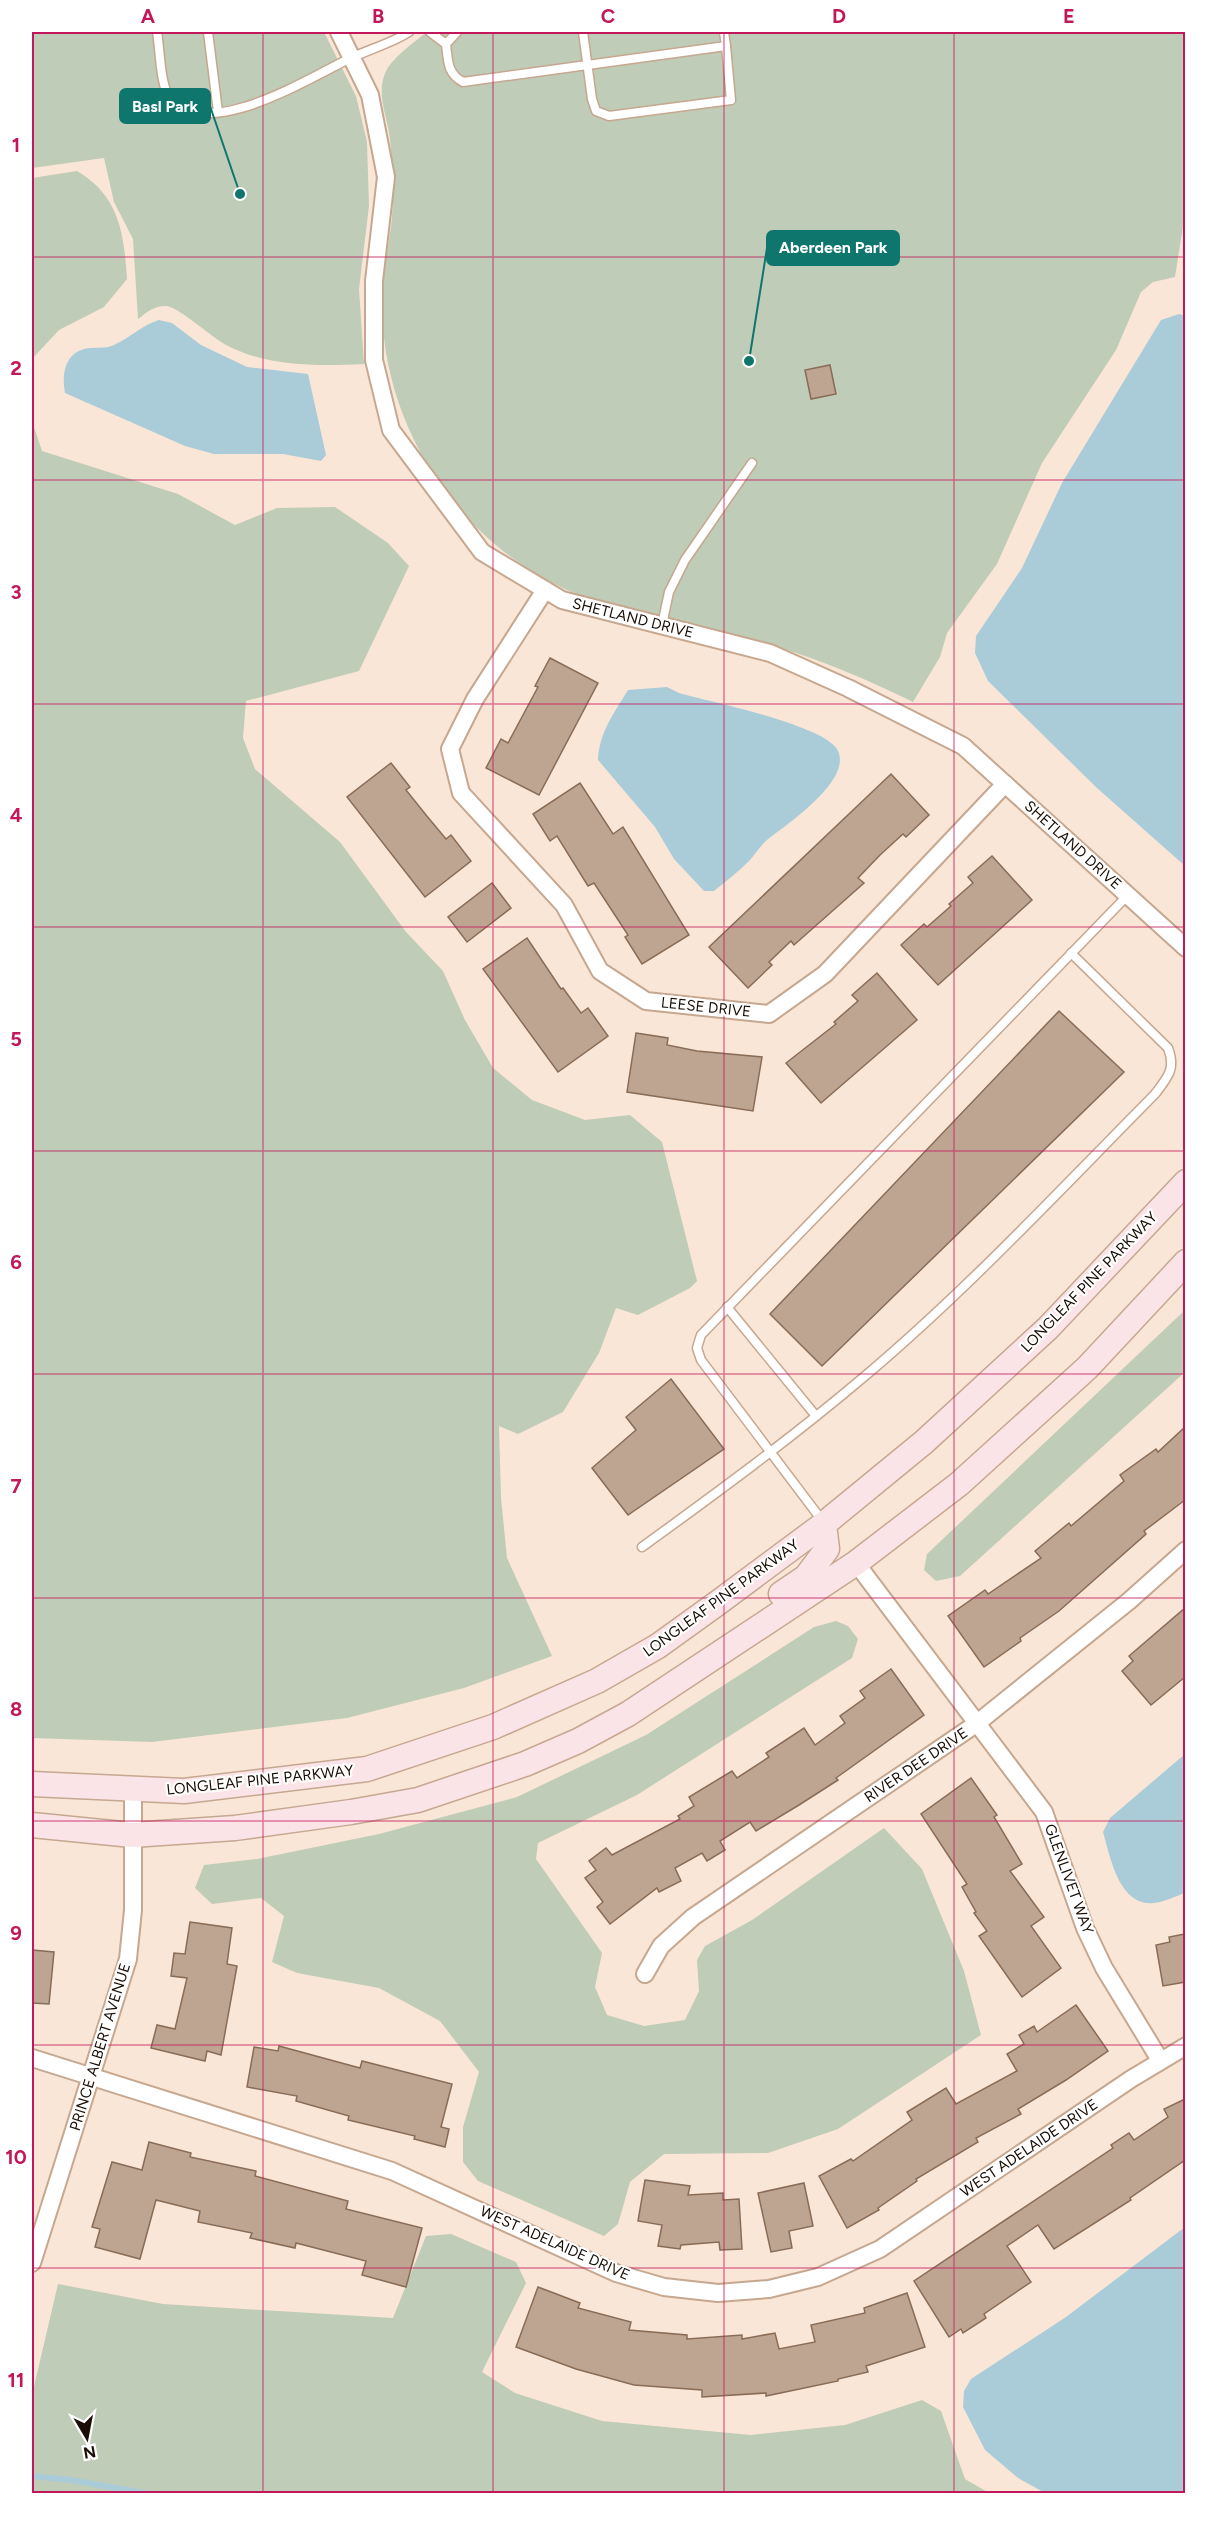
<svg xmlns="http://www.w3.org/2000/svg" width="1217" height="2525" viewBox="0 0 1217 2525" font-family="Figtree,sans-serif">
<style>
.green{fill:#bfccb8}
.water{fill:#aaccd8}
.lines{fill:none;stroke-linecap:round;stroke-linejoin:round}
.stream{stroke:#aaccd8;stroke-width:6}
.building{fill:#bea592;stroke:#896c56;stroke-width:1.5}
.lane-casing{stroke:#c6a78f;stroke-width:11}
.street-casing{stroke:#c6a78f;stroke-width:20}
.secondary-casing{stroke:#c6a78f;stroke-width:27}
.lane{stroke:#fff;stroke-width:8}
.street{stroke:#fff;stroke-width:16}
.secondary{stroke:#fbe4e7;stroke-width:24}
.grid{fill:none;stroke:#c2185b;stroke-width:1.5;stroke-opacity:0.55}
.labels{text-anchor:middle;stroke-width:4.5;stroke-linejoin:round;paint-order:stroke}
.street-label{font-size:15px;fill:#180e06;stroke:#fff}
.leader{fill:none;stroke:#0f766e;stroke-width:2}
.callout-dot{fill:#0f766e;stroke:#fff;stroke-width:2}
.callout{fill:#0f766e;stroke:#0f766e;stroke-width:2}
.callout-label{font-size:16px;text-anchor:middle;font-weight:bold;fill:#fff}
.neatline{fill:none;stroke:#c2185b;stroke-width:2}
.grid-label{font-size:20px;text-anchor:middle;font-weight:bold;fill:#c2185b}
</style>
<rect width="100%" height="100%" fill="#fae6d7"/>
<g class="green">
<path d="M 32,32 L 324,32 L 356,96 L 367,142 L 369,206 L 359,289 L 364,364 C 319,366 269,367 228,346 C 212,338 180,308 167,306 C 155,305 147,312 138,319 L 133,239 L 114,202 L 104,158 L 32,168 Z"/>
<path d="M 427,32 L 1185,32 L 1185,214 L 1175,277 L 1153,282 L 1141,292 L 1116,350 L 1042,463 L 997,564 L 947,633 L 940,657 L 913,702 C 866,679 818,658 766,644 C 704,628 638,618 579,595 C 463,549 384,432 382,308 C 382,277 389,247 392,217 C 394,191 393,166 390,140 C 388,116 373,90 389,66 C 399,53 414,42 427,32 Z"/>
<path d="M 77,171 C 120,196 124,235 127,279 L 104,307 L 59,330 L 32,359 L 32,178 Z"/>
<polygon points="32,421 42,451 178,494 235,525 277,508 335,507 388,543 409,566 359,671 246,701 243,738 255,769 340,842 406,932 443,971 465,1020 493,1068 532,1100 585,1120 630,1115 662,1142 697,1281 690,1288 638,1315 616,1308 599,1353 563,1412 518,1434 499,1426 501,1498 507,1558 552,1656 464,1688 347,1718 152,1742 32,1738"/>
<polygon points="1185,1310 1185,1372 960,1576 936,1581 924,1570 927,1554"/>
<polygon points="836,1621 848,1626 858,1639 852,1658 637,1795 538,1843 536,1859 602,1953 595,1987 607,2015 644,2026 685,2020 699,1991 697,1960 705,1946 752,1920 884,1828 922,1869 964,1971 981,2035 838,2129 768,2153 664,2154 630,2182 618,2224 604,2236 478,2181 463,2162 463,2127 479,2072 440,2021 379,1988 297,1973 272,1962 284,1916 261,1898 212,1904 195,1888 204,1865 257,1859 379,1834 517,1797 646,1735 814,1627"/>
<polygon points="451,2234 516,2262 526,2283 482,2372 515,2393 602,2421 751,2435 845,2425 922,2400 941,2411 965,2479 989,2493 32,2494 32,2395 58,2284 163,2304 393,2318 426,2236"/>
</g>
<g class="water">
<polygon points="1179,314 1186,316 1185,866 1097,788 988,681 975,653 976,636 1022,568 1062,483 1161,320"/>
<path d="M 159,320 L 172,323 L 201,345 L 247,367 L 308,374 L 326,455 L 321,461 L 283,454 L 214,454 L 185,446 L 65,393 C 61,373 66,349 91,348 C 100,347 106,349 114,345 C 130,338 142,325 159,320 Z"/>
<path d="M 667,687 L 679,693 C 711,702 820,724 837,749 C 855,779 786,825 767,840 C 760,846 755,855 749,861 C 738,872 726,881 714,891 L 704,891 L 674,859 L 655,827 L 598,760 C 599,733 614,713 628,690 Z"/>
<path d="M 1185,1754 L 1185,1893 C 1176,1896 1164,1902 1154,1903 C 1119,1907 1110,1856 1103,1832 L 1110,1818 Z"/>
<polygon points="1185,2227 1185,2493 1045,2493 1018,2478 985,2450 963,2407 964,2391 971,2379 1066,2317"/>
</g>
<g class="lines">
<polyline class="stream" points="32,2476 71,2480 150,2494"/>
</g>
<g class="building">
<polygon points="830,365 836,394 811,399 805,370"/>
<polygon points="550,658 598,683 539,795 486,768 501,739 508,743 538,687 535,686"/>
<polygon points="391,763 410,787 406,790 426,815 446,839 451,835 471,861 425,897 347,797"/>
<polygon points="891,774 929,815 906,837 903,834 880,855 858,878 864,883 794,945 791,941 769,962 772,965 748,988 709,947"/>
<polygon points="580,783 613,834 623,827 689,935 642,964 625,937 628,935 594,883 588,886 557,836 550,841 533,814"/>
<polygon points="992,856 1032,900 938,985 901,945 924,924 927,927 951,906 949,904 973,883 968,877"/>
<polygon points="492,883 511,908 467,942 448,917"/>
<polygon points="527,938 561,989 563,988 581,1013 588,1008 608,1036 558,1072 483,969"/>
<polygon points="877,973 917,1020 821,1103 786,1063 836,1024 834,1022 858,1001 852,995"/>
<polygon points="1059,1011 1124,1072 822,1366 770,1314"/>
<polygon points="636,1033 668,1038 667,1045 697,1051 762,1057 753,1111 627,1092"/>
<polygon points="671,1379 724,1449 628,1515 592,1468 636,1430 626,1417"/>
<polygon points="1185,1427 1185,1500 1144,1531 1146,1534 1059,1611 1020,1638 1021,1641 984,1667 948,1616 985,1590 988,1594 1041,1558 1035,1551 1069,1523 1071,1526 1124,1481 1120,1475 1156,1449 1158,1452"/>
<polygon points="1185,1608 1185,1677 1151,1705 1122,1671 1133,1661 1129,1656"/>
<polygon points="891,1669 924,1715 836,1778 838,1780 799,1805 756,1831 750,1822 720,1841 725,1850 707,1861 702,1853 675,1868 681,1881 659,1892 657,1888 610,1924 597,1907 603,1902 585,1878 596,1870 589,1861 606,1848 612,1855 680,1819 678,1816 694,1806 689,1797 732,1771 737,1778 769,1757 766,1753 804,1728 815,1745 845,1723 840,1716 865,1698 860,1691"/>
<polygon points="971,1778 997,1815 994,1817 1022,1864 1010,1871 1044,1917 1031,1926 1061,1968 1022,1997 979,1936 987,1931 974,1913 976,1912 962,1887 967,1884 921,1814"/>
<polygon points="190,1922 232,1928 227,1964 237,1966 221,2055 207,2051 205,2061 151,2048 157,2025 175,2029 187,1978 171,1976 174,1953 185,1954"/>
<polygon points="1185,1934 1185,1982 1163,1986 1156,1945 1170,1942 1169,1937"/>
<polygon points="32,1950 54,1952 49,2004 32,2003"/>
<polygon points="1076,2005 1108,2051 1066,2080 1018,2109 1021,2114 976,2138 978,2142 916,2179 917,2181 878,2208 879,2210 847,2228 819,2176 851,2159 853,2161 912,2120 907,2112 946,2088 956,2104 1017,2071 1007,2054 1024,2044 1019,2035 1034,2026 1037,2032"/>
<polygon points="279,2046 360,2068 362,2061 452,2084 441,2127 449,2129 445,2147 414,2139 415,2136 348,2120 349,2116 296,2101 297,2096 247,2087 254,2047 278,2051"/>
<polygon points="1185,2099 1185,2160 1130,2198 1131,2200 1054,2249 1038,2225 1007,2246 1031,2282 984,2314 986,2318 963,2333 961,2329 949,2337 914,2281 1113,2148 1111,2145 1129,2133 1134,2140 1168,2117 1164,2109"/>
<polygon points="149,2142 191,2153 190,2157 256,2171 255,2176 348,2201 346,2209 422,2228 406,2287 362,2275 366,2261 296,2243 295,2248 250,2238 252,2233 198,2222 200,2211 156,2200 140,2259 95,2247 100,2229 92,2227 112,2162 142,2170"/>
<polygon points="645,2180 690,2186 688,2195 723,2193 723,2200 739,2199 742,2249 720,2250 719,2242 681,2245 680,2249 658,2246 662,2225 638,2221"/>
<polygon points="804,2183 813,2226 789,2231 792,2248 771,2252 758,2193"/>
<polygon points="538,2287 580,2303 578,2308 631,2322 629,2330 687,2335 687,2339 742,2335 742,2339 775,2333 779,2349 815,2342 811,2325 865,2313 864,2308 907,2293 925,2347 866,2366 868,2372 838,2379 838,2381 766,2396 766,2393 702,2397 702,2390 634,2385 576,2369 516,2347"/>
</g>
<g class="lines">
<g class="lane-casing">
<g id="lane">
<path d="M 157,32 C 160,48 160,86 170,98 C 208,143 312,76 351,58 C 370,49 392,43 409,32"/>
<polyline points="208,32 218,112"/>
<polyline points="430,32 446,44"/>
<path d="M 457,32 L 446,44 C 448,60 447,74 463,82 L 726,46 L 724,32"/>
<polyline points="583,32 592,99 596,111 609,116 731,100 726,46"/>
<polyline points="662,625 669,592 685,560 752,463"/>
<polyline points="727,1307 816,1416"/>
<polyline points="824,1523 701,1360 697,1348 701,1335 1128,895"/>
<path d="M 642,1547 C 718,1492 793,1437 865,1376 C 968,1289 1060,1190 1155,1094 C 1168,1077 1176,1069 1168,1048 L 1071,953"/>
</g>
</g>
<g class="street-casing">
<g id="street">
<polyline points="339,32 370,95 386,177 374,281 374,360 391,430 482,552 562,600 770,653 848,688 963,746 1186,948"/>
<polyline points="545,590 475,699 450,749 461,793 564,905 600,971 646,1001 769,1014 825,974 1005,784"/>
<polyline points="856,1563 1044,1812 1085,1928 1104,1968 1160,2060"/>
<polyline points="645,1974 661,1946 693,1917 976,1724 1129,1601 1186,1550"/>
<polyline points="32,2058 392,2171 616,2273 664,2287 718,2293 769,2289 818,2277 880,2249 1131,2079 1186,2046"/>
<polyline points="32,2263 128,1959 133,1910 133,1789"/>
</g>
</g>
<g class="secondary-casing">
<g id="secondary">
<polyline points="781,1594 806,1577 827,1549 824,1524"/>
<polyline points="32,1784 184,1791 367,1769 493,1727 597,1681 658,1646 719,1602 824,1524 924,1442 1048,1328 1186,1182"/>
<polyline points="32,1825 132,1835 235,1828 351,1812 418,1800 525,1764 578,1741 628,1714 856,1563 959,1484 1087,1368 1186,1262"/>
</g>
</g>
<use href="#lane" class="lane"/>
<use href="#street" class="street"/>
<use href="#secondary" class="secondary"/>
</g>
<path class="grid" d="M 263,32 L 263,2494M 493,32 L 493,2494M 724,32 L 724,2494M 954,32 L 954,2494M 32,257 L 1186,257M 32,480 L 1186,480M 32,704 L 1186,704M 32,927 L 1186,927M 32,1151 L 1186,1151M 32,1374 L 1186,1374M 32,1598 L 1186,1598M 32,1821 L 1186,1821M 32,2045 L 1186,2045M 32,2268 L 1186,2268"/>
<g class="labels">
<g class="street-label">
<text transform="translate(633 618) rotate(14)" y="5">SHETLAND DRIVE</text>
<text transform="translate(1073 845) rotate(42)" y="5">SHETLAND DRIVE</text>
<text transform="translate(706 1007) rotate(6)" y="5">LEESE DRIVE</text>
<text transform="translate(1089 1282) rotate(-46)" y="5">LONGLEAF PINE PARKWAY</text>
<text transform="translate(721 1598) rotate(-36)" y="5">LONGLEAF PINE PARKWAY</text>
<text transform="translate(916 1765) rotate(-34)" y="5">RIVER DEE DRIVE</text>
<text transform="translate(260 1780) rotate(-6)" y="5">LONGLEAF PINE PARKWAY</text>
<text transform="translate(1069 1879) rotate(70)" y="5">GLENLIVET WAY</text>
<text transform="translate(100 2047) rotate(-73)" y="5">PRINCE ALBERT AVENUE</text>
<text transform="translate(1029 2148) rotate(-34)" y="5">WEST ADELAIDE DRIVE</text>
<text transform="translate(555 2243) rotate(24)" y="5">WEST ADELAIDE DRIVE</text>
</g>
</g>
<path class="leader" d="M240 194L210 106M749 361L767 248"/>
<g class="callout-dot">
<circle cx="240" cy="194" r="6"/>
<circle cx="749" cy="361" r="6"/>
</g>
<g class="callout">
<rect x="120" y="89" width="90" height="34" rx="6"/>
<rect x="767" y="231" width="132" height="34" rx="6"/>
</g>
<g class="callout-label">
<text x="165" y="112">Basl Park</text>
<text x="833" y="253">Aberdeen Park</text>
</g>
<rect width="1217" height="2525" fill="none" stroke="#ffffff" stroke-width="66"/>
<g transform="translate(87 2438) rotate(170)" stroke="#ffffff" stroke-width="4.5" paint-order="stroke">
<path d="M0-4.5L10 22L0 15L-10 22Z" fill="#180e06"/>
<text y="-9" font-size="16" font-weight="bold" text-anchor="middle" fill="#180e06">N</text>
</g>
<rect x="33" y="33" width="1151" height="2459" class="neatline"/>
<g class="grid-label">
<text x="148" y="23">A</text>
<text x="378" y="23">B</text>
<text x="608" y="23">C</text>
<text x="839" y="23">D</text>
<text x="1069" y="23">E</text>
<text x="16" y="152">1</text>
<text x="16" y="375">2</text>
<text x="16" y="599">3</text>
<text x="16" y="822">4</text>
<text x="16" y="1046">5</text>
<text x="16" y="1269">6</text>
<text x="16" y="1493">7</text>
<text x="16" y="1716">8</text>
<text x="16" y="1940">9</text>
<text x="16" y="2164">10</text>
<text x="16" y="2387">11</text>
</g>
</svg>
